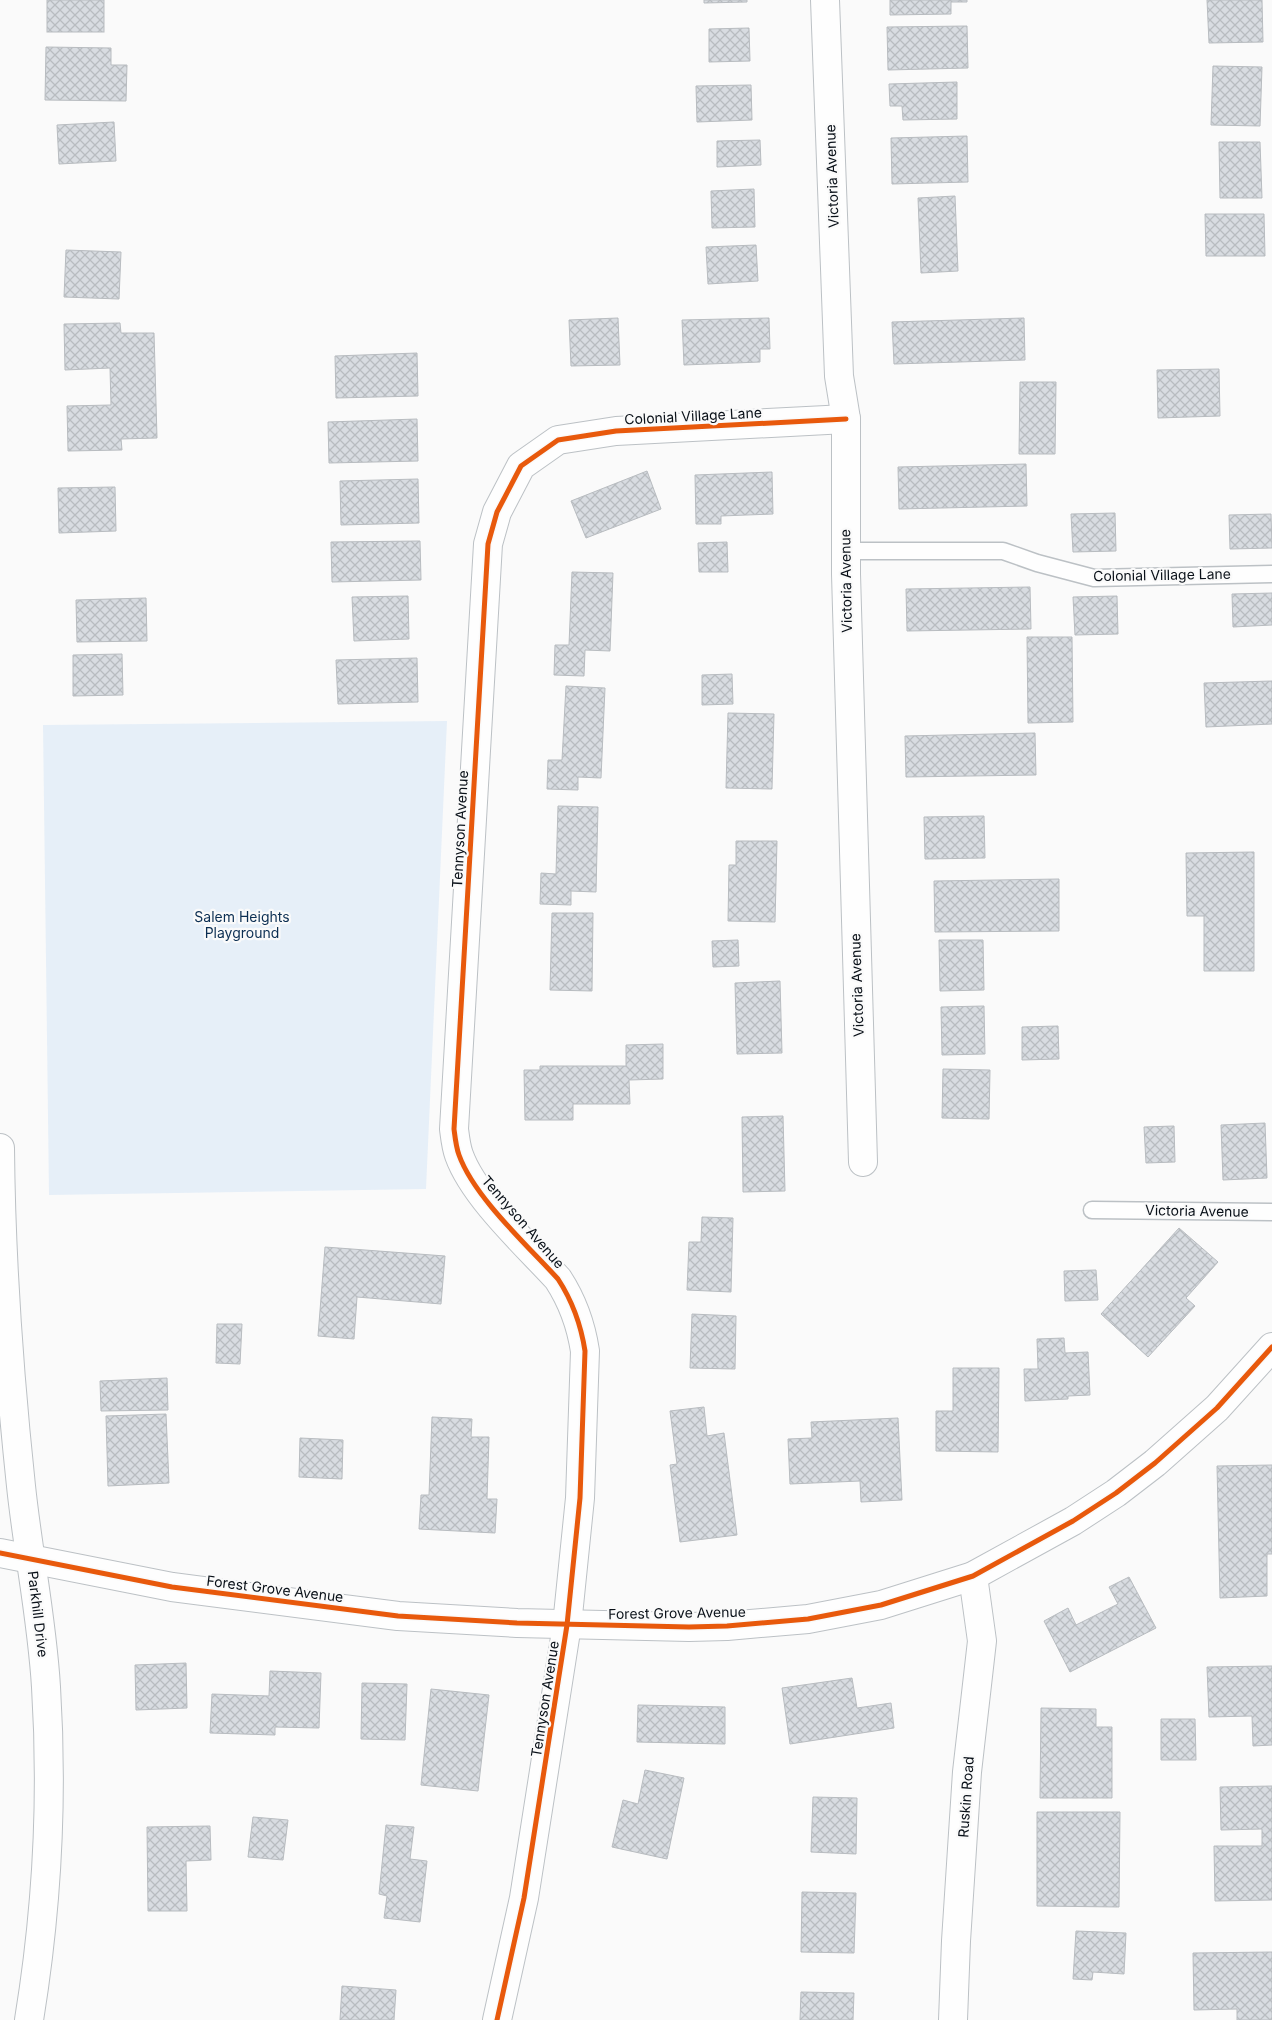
<svg xmlns="http://www.w3.org/2000/svg" width="1272" height="2020" viewBox="0 0 1272 2020" font-family="Inter,sans-serif">
<style>
.green{fill:#e6eff8}
.building{fill:url(#building-cross-hatch);stroke:#b8bcc0}
.lines{fill:none;stroke-linecap:round;stroke-linejoin:round}
.lane-casing{stroke:#bcc1c5;stroke-width:19}
.street-casing{stroke:#bcc1c5;stroke-width:30}
.lane{stroke:#fefefe;stroke-width:16}
.street{stroke:#fefefe;stroke-width:28}
.cycleway-casing{stroke:#fafafa;stroke-width:8}
.cycleway{stroke:#e8590c;stroke-width:5}
.labels{text-anchor:middle;stroke-width:4.5;stroke-linejoin:round;paint-order:stroke}
.street-label{font-size:14px;fill:#091018;stroke:#fafafa}
.park-label{font-size:14px;fill:#0b2e52;stroke:#fafafa}
</style>
<defs>
<pattern id="building-cross-hatch" width="8" height="8" patternUnits="userSpaceOnUse" patternTransform="scale(1.25)"><rect width="8" height="8" fill="#d8dce1"/><path d="M0 0l8 8M0 8l8-8" fill="none" stroke="#b8bcc0"/></pattern>
</defs>
<rect width="100%" height="100%" fill="#fafafa"/>
<polygon class="green" points="447,721 426,1189 49,1195 43,725"/>
<g class="building">
<rect x="47" y="0" width="57" height="32"/>
<polygon points="704,0 747,0 747,2 704,3"/>
<polygon points="890,0 967,0 967,2 951,2 951,14 890,15"/>
<polygon points="1207,0 1262,0 1263,42 1209,43"/>
<polygon points="967,26 968,68 888,70 887,27"/>
<polygon points="749,28 750,61 709,62 709,29"/>
<polygon points="46,47 111,48 111,65 127,65 126,101 45,100"/>
<polygon points="1213,66 1262,67 1260,126 1211,125"/>
<polygon points="957,82 957,119 903,120 902,106 890,106 889,84"/>
<polygon points="751,85 752,120 697,122 696,86"/>
<polygon points="114,122 116,161 59,164 57,125"/>
<polygon points="967,136 968,182 892,184 891,138"/>
<polygon points="760,140 761,165 717,167 717,141"/>
<polygon points="1219,142 1260,142 1262,198 1220,198"/>
<polygon points="754,189 755,227 712,228 711,191"/>
<polygon points="955,196 958,271 921,273 918,198"/>
<polygon points="1205,214 1264,214 1265,256 1206,256"/>
<polygon points="756,245 758,281 708,284 706,247"/>
<polygon points="66,250 121,252 119,299 64,297"/>
<polygon points="618,318 620,365 571,366 569,320"/>
<polygon points="769,318 770,349 760,349 760,362 684,365 682,320"/>
<polygon points="1024,318 1025,360 894,364 892,322"/>
<polygon points="120,323 121,333 154,333 157,438 121,439 122,450 68,451 67,406 111,405 110,368 65,370 64,324"/>
<polygon points="417,353 418,396 336,398 335,356"/>
<polygon points="1219,369 1220,416 1158,418 1157,370"/>
<polygon points="1020,382 1056,382 1055,454 1019,454"/>
<polygon points="417,419 418,461 329,463 328,422"/>
<polygon points="1026,464 1027,506 899,509 898,467"/>
<polygon points="647,471 661,509 586,538 571,501"/>
<polygon points="772,472 773,514 721,516 721,524 696,524 695,475"/>
<polygon points="418,479 419,523 341,525 340,481"/>
<polygon points="115,487 116,531 59,533 58,488"/>
<polygon points="1115,513 1116,551 1073,552 1071,514"/>
<polygon points="1271,514 1272,548 1230,549 1229,515"/>
<polygon points="420,541 421,580 332,582 331,542"/>
<polygon points="727,542 728,572 699,572 698,543"/>
<polygon points="572,572 613,573 610,651 585,650 584,676 554,675 555,645 569,645"/>
<polygon points="1030,587 1031,629 907,631 906,589"/>
<polygon points="1272,593 1272,625 1233,627 1232,594"/>
<polygon points="408,596 409,639 354,641 352,597"/>
<polygon points="1117,596 1118,634 1075,635 1073,597"/>
<polygon points="146,598 147,641 77,642 76,600"/>
<polygon points="1027,637 1072,637 1073,722 1028,723"/>
<polygon points="122,654 123,695 73,696 73,655"/>
<polygon points="417,658 418,702 338,704 336,660"/>
<polygon points="732,674 733,704 702,705 702,675"/>
<polygon points="1272,681 1272,724 1206,727 1204,683"/>
<polygon points="566,686 605,688 601,778 578,777 578,790 547,789 548,760 562,760"/>
<polygon points="728,713 774,714 772,789 726,788"/>
<polygon points="1035,733 1036,775 906,777 905,736"/>
<polygon points="558,806 598,807 596,892 571,891 571,905 540,904 541,873 556,874"/>
<polygon points="984,816 985,858 925,859 924,817"/>
<polygon points="736,841 777,841 775,922 728,921 729,865 736,865"/>
<polygon points="1254,852 1254,971 1204,971 1204,916 1187,916 1186,853"/>
<polygon points="1059,879 1059,931 935,932 934,881"/>
<polygon points="552,913 593,913 592,991 550,990"/>
<polygon points="738,940 739,966 713,967 712,941"/>
<polygon points="939,940 983,940 984,990 940,991"/>
<polygon points="780,981 782,1053 737,1054 735,983"/>
<polygon points="984,1006 985,1054 942,1055 941,1007"/>
<polygon points="1058,1026 1059,1059 1022,1060 1022,1027"/>
<polygon points="663,1044 663,1079 629,1080 630,1104 573,1104 573,1120 525,1120 524,1070 540,1070 540,1066 626,1066 626,1045"/>
<polygon points="943,1069 990,1070 989,1119 942,1118"/>
<polygon points="783,1116 785,1191 743,1192 742,1117"/>
<polygon points="1265,1123 1267,1178 1223,1180 1221,1125"/>
<polygon points="1174,1126 1175,1162 1146,1163 1144,1127"/>
<polygon points="702,1217 733,1218 731,1292 687,1290 689,1242 701,1242"/>
<polygon points="1179,1228 1218,1262 1186,1298 1195,1306 1148,1357 1101,1314"/>
<polygon points="325,1247 445,1256 441,1304 357,1297 354,1339 318,1336"/>
<polygon points="1096,1270 1098,1300 1065,1301 1064,1271"/>
<polygon points="692,1314 736,1316 735,1369 690,1368"/>
<polygon points="217,1324 242,1324 240,1364 216,1363"/>
<polygon points="1064,1338 1065,1353 1088,1352 1090,1395 1068,1396 1068,1399 1025,1401 1024,1369 1038,1369 1037,1339"/>
<polygon points="953,1368 999,1368 998,1452 936,1451 936,1411 953,1411"/>
<polygon points="167,1378 168,1410 101,1411 100,1381"/>
<polygon points="704,1407 707,1436 724,1433 737,1535 680,1542 670,1465 677,1464 670,1411"/>
<polygon points="166,1414 169,1483 108,1486 106,1416"/>
<polygon points="432,1417 472,1419 471,1437 489,1437 487,1499 497,1499 495,1533 419,1529 421,1495 429,1495"/>
<polygon points="898,1418 902,1500 861,1502 860,1481 790,1484 788,1439 812,1438 811,1422"/>
<polygon points="300,1438 343,1440 342,1479 299,1477"/>
<polygon points="1272,1465 1272,1554 1267,1554 1267,1596 1220,1598 1217,1466"/>
<polygon points="1129,1577 1156,1628 1070,1672 1044,1621 1068,1608 1076,1625 1118,1604 1109,1587"/>
<polygon points="186,1663 187,1708 136,1710 135,1665"/>
<polygon points="1272,1666 1272,1745 1253,1746 1252,1716 1209,1717 1207,1667"/>
<polygon points="270,1671 321,1673 319,1728 275,1727 275,1735 210,1733 212,1694 269,1696"/>
<polygon points="852,1678 857,1708 891,1703 894,1728 790,1744 782,1688"/>
<polygon points="362,1683 407,1684 405,1740 361,1739"/>
<polygon points="431,1689 489,1695 478,1791 421,1785"/>
<polygon points="638,1705 725,1707 725,1744 637,1742"/>
<polygon points="1041,1708 1096,1709 1096,1727 1112,1727 1112,1798 1040,1798"/>
<polygon points="1161,1719 1195,1719 1196,1760 1161,1760"/>
<polygon points="645,1770 684,1778 667,1859 612,1847 623,1800 638,1804"/>
<polygon points="1272,1786 1272,1900 1215,1901 1214,1846 1262,1846 1262,1829 1221,1830 1220,1787"/>
<polygon points="813,1797 857,1798 856,1854 811,1852"/>
<polygon points="1037,1812 1120,1812 1119,1907 1037,1906"/>
<polygon points="253,1817 288,1820 283,1860 248,1857"/>
<polygon points="386,1825 414,1827 410,1859 427,1861 420,1922 384,1918 387,1896 379,1894"/>
<polygon points="210,1826 211,1860 186,1861 187,1911 148,1911 147,1827"/>
<polygon points="802,1892 856,1893 854,1953 801,1952"/>
<polygon points="1076,1931 1126,1933 1124,1974 1093,1972 1092,1980 1073,1979"/>
<polygon points="1272,1952 1272,2020 1237,2020 1237,2009 1194,2010 1193,1953"/>
<polygon points="342,1986 396,1990 394,2020 340,2020"/>
<polygon points="801,1992 854,1993 853,2020 800,2020"/>
</g>
<g class="lines">
<g class="lane-casing">
<g id="lane">
<polyline points="846,551 1003,551 1037,563 1094,578 1272,574"/>
<polyline points="1092,1210 1272,1212"/>
</g>
</g>
<g class="street-casing">
<g id="street">
<polyline points="825,0 839,376 846,419 846,574 863,1162"/>
<path d="M 0,1148 C 1,1261 9,1373 21,1486 C 28,1553 42,1619 46,1687 C 53,1798 47,1910 29,2020"/>
<polyline points="0,1553 172,1587 398,1616 517,1623 689,1627 727,1626 808,1619 881,1605 973,1576 1073,1521 1116,1493 1155,1463 1217,1408 1272,1347"/>
<path d="M 497,2020 L 524,1898 L 567,1625 L 580,1498 L 585,1351 C 581,1325 573,1302 558,1279 C 528,1246 474,1197 459,1155 C 456,1147 455,1137 454,1129 L 488,544 L 497,512 L 521,466 L 558,440 L 616,431 L 846,419"/>
<polyline points="953,2020 956,1941 967,1772 982,1641 973,1576"/>
</g>
</g>
<use href="#lane" class="lane"/>
<use href="#street" class="street"/>
<g class="cycleway-casing">
<g id="cycleway">
<polyline points="0,1553 172,1587 398,1616 517,1623 689,1627 727,1626 808,1619 881,1605 973,1576 1073,1521 1116,1493 1155,1463 1217,1408 1272,1347"/>
<path d="M 497,2020 L 524,1898 L 567,1625 L 580,1498 L 585,1351 C 581,1325 573,1302 558,1279 C 528,1246 474,1197 459,1155 C 456,1147 455,1137 454,1129 L 488,544 L 497,512 L 521,466 L 558,440 L 616,431 L 846,419"/>
</g>
</g>
<use href="#cycleway" class="cycleway"/>
</g>
<g class="labels">
<g class="street-label">
<text transform="translate(832 176) rotate(-92)" y="5">Victoria Avenue</text>
<text transform="translate(693 416) rotate(-3)" y="5">Colonial Village Lane</text>
<text transform="translate(1162 575) rotate(-1)" y="5">Colonial Village Lane</text>
<text transform="translate(846 581) rotate(-91)" y="5">Victoria Avenue</text>
<text transform="translate(460 829) rotate(-87)" y="5">Tennyson Avenue</text>
<text transform="translate(857 985) rotate(-92)" y="5">Victoria Avenue</text>
<text transform="translate(1197 1211) rotate(1)" y="5">Victoria Avenue</text>
<text transform="translate(523 1222) rotate(49)" y="5">Tennyson Avenue</text>
<text transform="translate(275 1589) rotate(7)" y="5">Forest Grove Avenue</text>
<text transform="translate(677 1613) rotate(-1)" y="5">Forest Grove Avenue</text>
<text transform="translate(38 1614) rotate(83)" y="5">Parkhill Drive</text>
<text transform="translate(545 1699) rotate(-81)" y="5">Tennyson Avenue</text>
<text transform="translate(966 1797) rotate(-86)" y="5">Ruskin Road</text>
</g>
<g class="park-label">
<text x="242" y="922">Salem Heights<tspan x="242" dy="16">Playground</tspan></text>
</g>
</g>
</svg>
